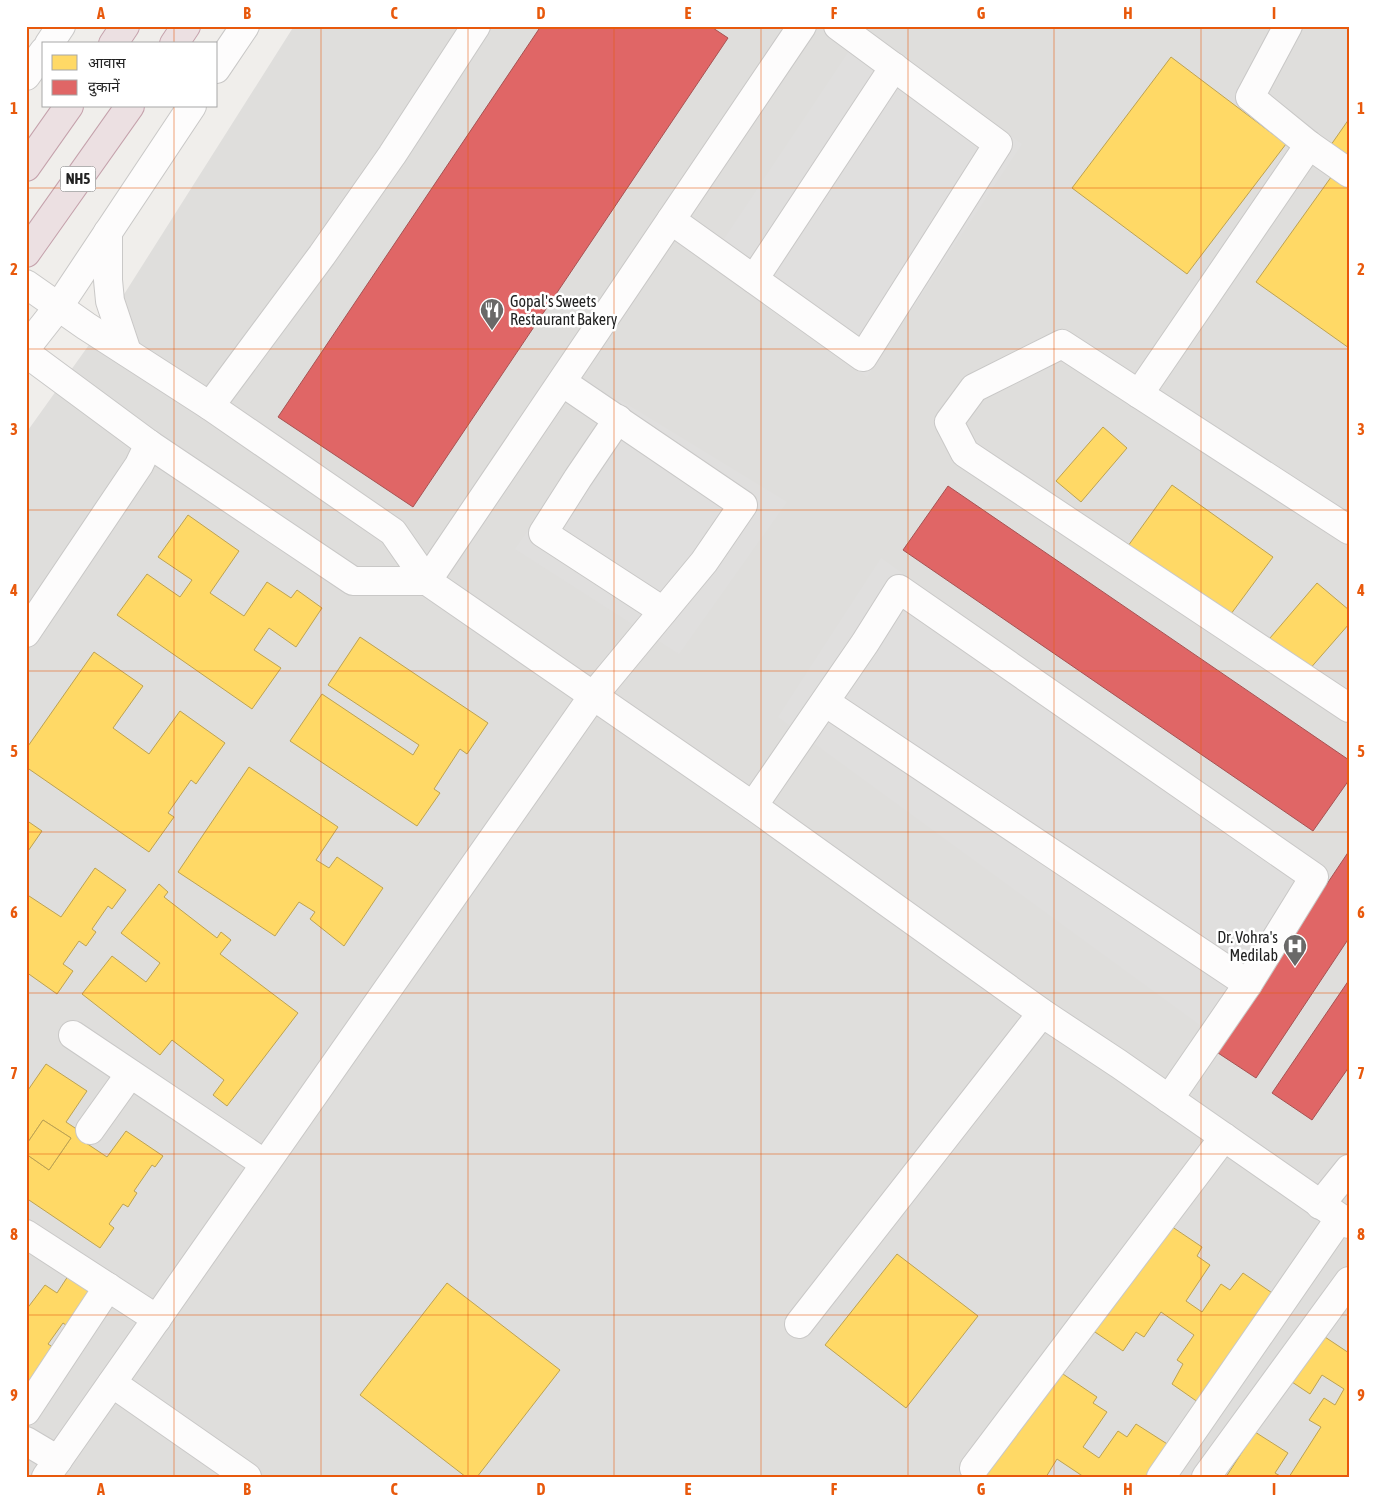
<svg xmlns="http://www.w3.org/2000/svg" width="1375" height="1503" viewBox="0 0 1375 1503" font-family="'Asap Condensed','Noto Sans Devanagari',sans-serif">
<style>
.residential{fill:#dfdedc}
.parking{fill:#e0dfde}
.homes{fill:#ffd966;stroke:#bda252}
.shops{fill:#e06666;stroke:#a75252}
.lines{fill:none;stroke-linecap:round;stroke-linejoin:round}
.minor-casing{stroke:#c9c8c7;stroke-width:30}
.highway-casing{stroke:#c5a2ac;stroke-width:30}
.minor{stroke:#fdfcfc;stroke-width:28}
.highway{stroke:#ece0e2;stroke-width:28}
.grid{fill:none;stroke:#e8590c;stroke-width:1;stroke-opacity:0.55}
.labels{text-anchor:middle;stroke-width:5;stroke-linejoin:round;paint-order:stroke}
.shield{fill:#fff;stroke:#646464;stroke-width:1}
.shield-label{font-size:15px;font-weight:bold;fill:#222}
.poi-label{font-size:16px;fill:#222;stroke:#fff;text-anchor:start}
.neatline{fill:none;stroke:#e8590c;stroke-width:2}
.grid-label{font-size:16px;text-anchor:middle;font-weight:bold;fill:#e8590c}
</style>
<rect width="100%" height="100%" fill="#f0eeeb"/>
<polygon class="residential" points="294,26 1349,26 1349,1477 26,1477 26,433 116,307"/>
<g class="parking">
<polygon points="861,33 1022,144 867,377 708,263"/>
<polygon points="620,400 787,502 679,654 515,549"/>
<polygon points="881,558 1335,881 1226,1044 778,717"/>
</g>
<g class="homes">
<polygon points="1171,57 1286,144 1187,274 1072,188"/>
<polygon points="1349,119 1349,168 1326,152"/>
<polygon points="1334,173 1349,183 1349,348 1256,282"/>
<polygon points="1103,427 1127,448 1081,502 1056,481"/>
<polygon points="1172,485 1273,557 1228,618 1128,546"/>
<polygon points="188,515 239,551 210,593 244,616 267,582 291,598 297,590 322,608 296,647 269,628 254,650 281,668 252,709 117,615 147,574 180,597 192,580 158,557"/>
<polygon points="1317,583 1349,610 1349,624 1308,671 1270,638"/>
<polygon points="360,637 488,723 467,754 460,749 434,789 440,793 417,826 290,741 322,694 413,755 419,745 328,685"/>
<polygon points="94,652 143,686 113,728 149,754 180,711 225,743 196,784 191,780 168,813 174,817 149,852 26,767 26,749"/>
<polygon points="249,767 338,827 316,860 329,868 337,857 383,888 344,946 310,919 315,912 299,902 275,936 178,872"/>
<polygon points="26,820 42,831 26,854"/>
<polygon points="95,868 126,890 112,909 108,906 92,929 96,932 86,946 79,941 63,964 73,971 57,994 26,972 26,894 61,917"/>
<polygon points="159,884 168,892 164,897 217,938 221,932 231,940 220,954 298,1013 227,1106 213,1095 224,1080 172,1040 160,1055 82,994 112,956 146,982 160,963 121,933"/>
<polygon points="46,1064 87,1091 66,1122 81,1132 77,1137 107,1157 126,1131 163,1156 155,1167 152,1165 134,1191 137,1193 128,1207 123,1204 109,1224 114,1228 100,1248 26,1198 26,1154 49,1170 71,1138 43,1120 26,1145 26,1093"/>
<polygon points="43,1120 71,1138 49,1170 26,1154 26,1145"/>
<polygon points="1162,1220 1202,1247 1197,1256 1210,1265 1186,1301 1202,1312 1221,1284 1230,1290 1243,1273 1278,1297 1205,1407 1172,1384 1183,1364 1177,1360 1194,1335 1161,1312 1144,1337 1136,1332 1123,1351 1089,1328"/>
<polygon points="897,1254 978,1316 906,1408 825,1345"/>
<polygon points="70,1273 102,1295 76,1332 63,1323 48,1344 62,1353 26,1396 26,1310 45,1285 57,1293"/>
<polygon points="447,1283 560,1370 477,1477 466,1477 360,1395"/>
<polygon points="1319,1333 1349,1353 1349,1477 1289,1477 1321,1427 1309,1420 1324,1398 1335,1405 1344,1389 1322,1375 1310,1394 1289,1380"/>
<polygon points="1057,1370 1097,1397 1093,1403 1107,1412 1083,1447 1099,1458 1118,1431 1127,1437 1136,1424 1172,1447 1152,1477 1084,1477 1057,1459 1046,1477 987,1477 985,1475"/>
<polygon points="1255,1432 1288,1453 1275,1473 1282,1477 1226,1477"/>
</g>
<g class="shops">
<polygon points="541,26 710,26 728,38 413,507 278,417"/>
<polygon points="948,486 1349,760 1349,780 1313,831 903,550"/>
<polygon points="1349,851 1349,938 1256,1078 1215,1051"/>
<polygon points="1349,980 1349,1067 1312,1120 1272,1093"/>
</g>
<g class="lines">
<g class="minor-casing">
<g id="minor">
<polyline points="1288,26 1250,97 1309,145 1349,173"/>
<polyline points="49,44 61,26"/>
<polyline points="216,69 245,26"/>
<polyline points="26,76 44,51"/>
<polyline points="671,220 863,357 998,144 838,26"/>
<polyline points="108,232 108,280 110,301 127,352"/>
<polyline points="754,279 894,67"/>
<polyline points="26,284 86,326 210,406 393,532 427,581 753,806 1042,1013 1119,1064 1349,1224"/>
<polyline points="26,348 59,306 192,106"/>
<polyline points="26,353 149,444 353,581 427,581"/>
<polyline points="1139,394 1309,145"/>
<polyline points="210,406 322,255 392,155 476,26"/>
<polyline points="618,419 578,478 543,533 663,611"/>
<polyline points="1349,530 1062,344 974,388 949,422 965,453 1349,708"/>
<polyline points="427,581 802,26"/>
<polyline points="26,633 139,465 149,444"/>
<polyline points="825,702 1248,984"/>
<polyline points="753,806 865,643 899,589 1314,877 1248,984 1169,1099"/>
<polyline points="73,1035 265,1164"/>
<polyline points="90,1130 130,1074"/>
<polyline points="1320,1205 1349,1169"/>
<polyline points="26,1234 157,1319"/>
<polyline points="799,1324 1042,1013"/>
<polyline points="112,1383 247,1477"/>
<polyline points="26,1411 108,1287"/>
<polyline points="26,1441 58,1460"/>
<polyline points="974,1468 1224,1137"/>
<polyline points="46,1477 593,696 704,562 743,505 562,382"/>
<polyline points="1161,1477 1340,1218"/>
<polyline points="1206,1477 1349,1281"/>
</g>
</g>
<g class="highway-casing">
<g id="highway">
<polyline points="113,44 125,26"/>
<polyline points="174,44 186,26"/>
<polyline points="26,167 69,106"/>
<polyline points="26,253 130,106"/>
</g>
</g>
<use href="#minor" class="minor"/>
<use href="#highway" class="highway"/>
</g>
<path class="grid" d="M 174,26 L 174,44M 321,26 L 321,1477M 468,26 L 468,1477M 614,26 L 614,1477M 761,26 L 761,1477M 908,26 L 908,1477M 1054,26 L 1054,1477M 1201,26 L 1201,1477M 174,106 L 174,1477M 26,188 L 1349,188M 26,349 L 1349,349M 26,510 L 1349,510M 26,671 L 1349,671M 26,832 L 1349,832M 26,993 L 1349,993M 26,1154 L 1349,1154M 26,1315 L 1349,1315"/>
<defs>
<g id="restaurant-pin" transform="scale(1.25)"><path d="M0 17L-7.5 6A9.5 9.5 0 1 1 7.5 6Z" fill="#6a6968" stroke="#fff"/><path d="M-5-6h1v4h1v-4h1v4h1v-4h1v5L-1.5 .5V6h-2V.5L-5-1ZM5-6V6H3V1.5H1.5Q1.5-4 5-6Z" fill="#fff"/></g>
<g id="hospital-pin" transform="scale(1.25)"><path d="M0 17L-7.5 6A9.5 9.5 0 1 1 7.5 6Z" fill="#6a6968" stroke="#fff"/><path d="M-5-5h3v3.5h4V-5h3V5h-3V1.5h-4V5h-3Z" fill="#fff"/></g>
</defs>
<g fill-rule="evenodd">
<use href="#restaurant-pin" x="492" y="310"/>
<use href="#hospital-pin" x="1295" y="946"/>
</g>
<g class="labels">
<rect class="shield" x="60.5" y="166.5" width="35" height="25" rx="4"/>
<g class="shield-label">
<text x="78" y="184">NH5</text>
</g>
<g class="poi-label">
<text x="510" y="307">Gopal's Sweets<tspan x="510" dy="18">Restaurant Bakery</tspan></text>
<text x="1278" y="943" text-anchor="end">Dr. Vohra's<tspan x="1278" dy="18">Medilab</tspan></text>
</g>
</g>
<rect width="1375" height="1503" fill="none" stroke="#ffffff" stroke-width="55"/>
<rect x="42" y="42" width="175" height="65" fill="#ffffff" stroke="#a7a7a7"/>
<rect x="52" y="55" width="25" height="15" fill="#ffd966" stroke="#a7a7a7"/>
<text x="88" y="68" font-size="15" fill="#222222">आवास</text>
<rect x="52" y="80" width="25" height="15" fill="#e06666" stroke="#a7a7a7"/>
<text x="88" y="92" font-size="15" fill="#222222">दुकानें</text>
<rect x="28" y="28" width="1320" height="1448" class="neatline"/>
<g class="grid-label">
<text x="101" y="19">A</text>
<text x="247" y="19">B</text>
<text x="394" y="19">C</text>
<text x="541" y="19">D</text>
<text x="688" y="19">E</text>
<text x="834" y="19">F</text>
<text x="981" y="19">G</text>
<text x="1128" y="19">H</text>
<text x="1274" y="19">I</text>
<text x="14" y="114">1</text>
<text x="1361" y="114">1</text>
<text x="14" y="275">2</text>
<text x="1361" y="275">2</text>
<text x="14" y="435">3</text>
<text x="1361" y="435">3</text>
<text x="14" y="596">4</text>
<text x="1361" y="596">4</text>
<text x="14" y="757">5</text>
<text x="1361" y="757">5</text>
<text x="14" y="918">6</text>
<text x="1361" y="918">6</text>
<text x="14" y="1079">7</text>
<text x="1361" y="1079">7</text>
<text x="14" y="1240">8</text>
<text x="1361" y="1240">8</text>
<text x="14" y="1401">9</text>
<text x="1361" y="1401">9</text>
<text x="101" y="1495">A</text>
<text x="247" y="1495">B</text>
<text x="394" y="1495">C</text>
<text x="541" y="1495">D</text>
<text x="688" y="1495">E</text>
<text x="834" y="1495">F</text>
<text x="981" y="1495">G</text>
<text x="1128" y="1495">H</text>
<text x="1274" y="1495">I</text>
</g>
</svg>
